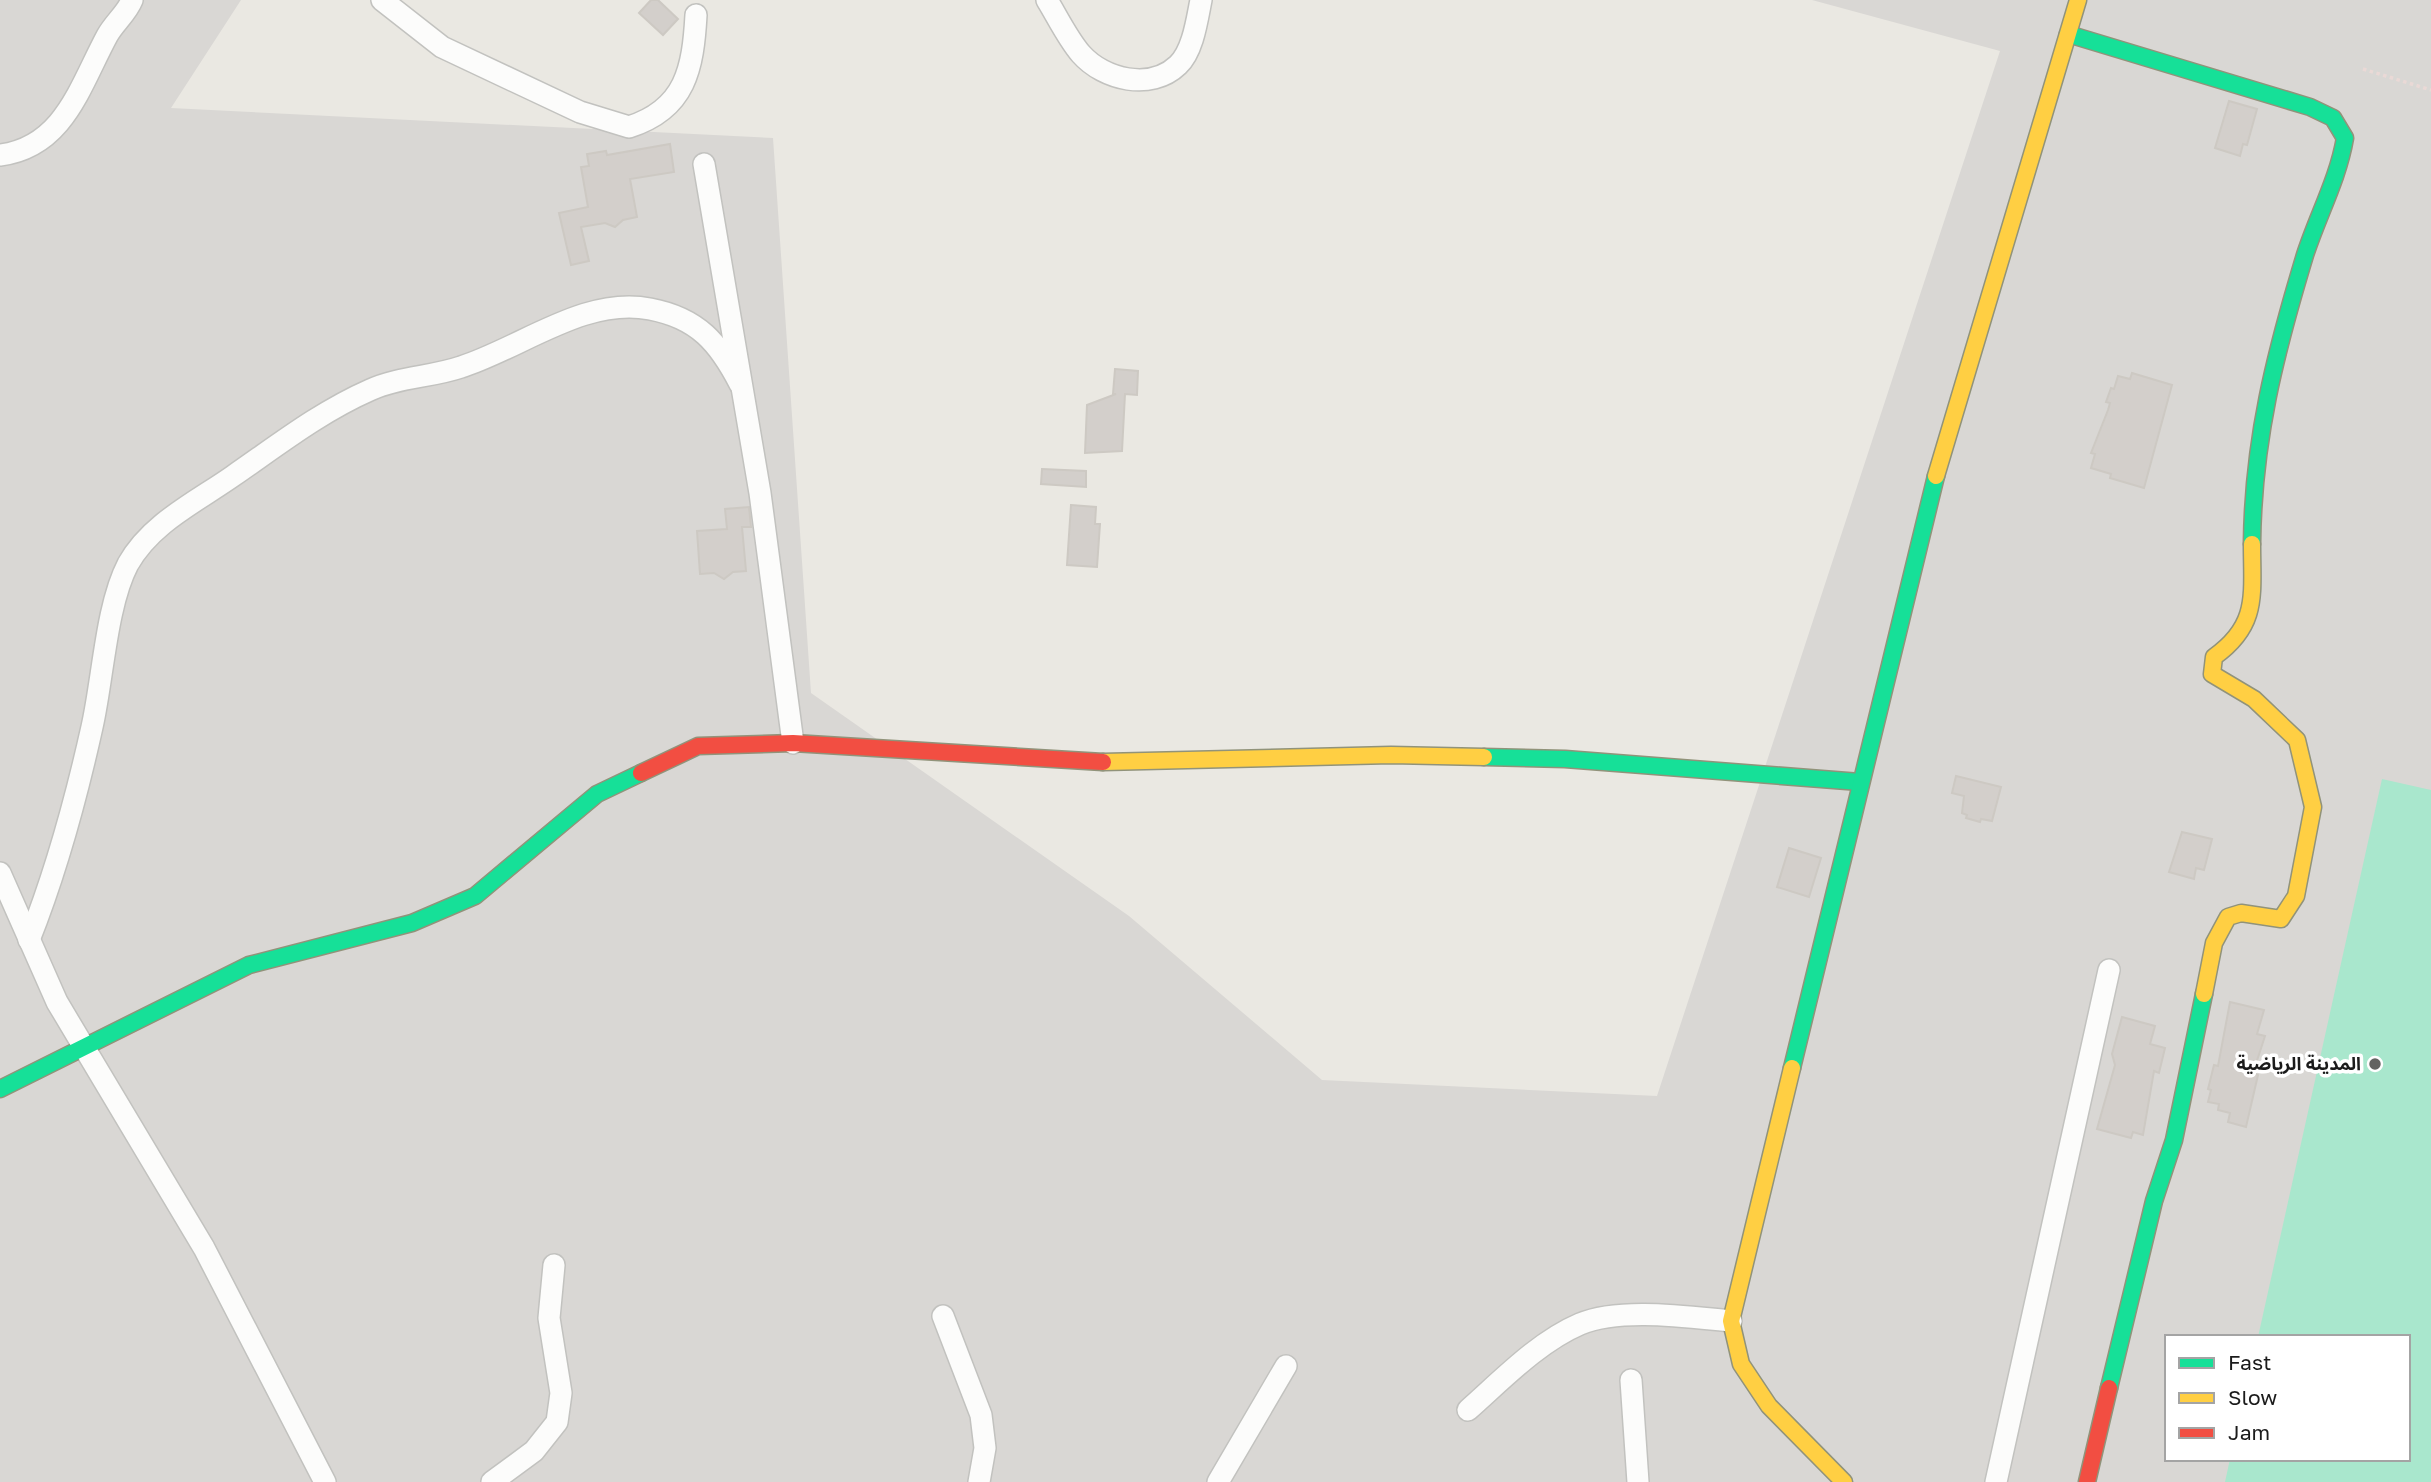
<svg xmlns="http://www.w3.org/2000/svg" width="2431" height="1482" viewBox="0 0 2431 1482" font-family="'Golos Text','Noto Sans Arabic',sans-serif">
<style>
.residential{fill:#d9d7d4;fill-rule:evenodd}
.pitch{fill:#a9e7cd}
.building{fill:#d3cfcb;stroke:#cdc9c3;stroke-width:2}
.lines{fill:none;stroke-linecap:round;stroke-linejoin:round}
.street-casing{stroke:#c2c2bf;stroke-width:24}
.fast-casing{stroke:#91937a;stroke-width:19}
.slow-casing{stroke:#91937a;stroke-width:19}
.jam-casing{stroke:#91937a;stroke-width:19}
.path{stroke:#ead9d6;stroke-width:3.5;stroke-dasharray:3.5 3.5;stroke-linecap:butt}
.street{stroke:#fcfcfb;stroke-width:21}
.fast{stroke:#16e098;stroke-width:16}
.slow{stroke:#ffcf43;stroke-width:16}
.jam{stroke:#f24e42;stroke-width:16}
.poi-dot{fill:#636361;stroke:#fff;stroke-width:2.5}
.labels{text-anchor:middle;stroke-width:7;stroke-linejoin:round;paint-order:stroke}
.poi-label{font-size:18px;font-weight:bold;fill:#1b1b1b;stroke:#fff;text-anchor:end}
</style>
<rect width="100%" height="100%" fill="#eae8e2"/>
<path class="residential" d="M 0,0 L 241,0 L 171,108 L 773,138 L 811,693 L 1129,916 L 1322,1080 L 1657,1096 L 2000,51 L 1812,0 L 2431,0 L 2431,1482 L 0,1482 ZM 2167,1337 L 2408,1337 L 2408,1459 L 2167,1459 Z"/>
<polygon class="pitch" points="2382,779 2431,790 2431,1482 2225,1482 2230,1459 2408,1459 2408,1337 2258,1337"/>
<g class="building">
<polygon points="651,0 658,0 678,19 663,35 639,13"/>
<polygon points="2229,101 2257,109 2247,145 2243,144 2240,156 2215,148"/>
<polygon points="670,144 674,172 630,179 637,217 623,220 615,227 605,223 581,227 589,261 571,265 559,213 588,207 581,167 589,166 587,154 606,151 607,155"/>
<polygon points="1115,369 1138,371 1137,395 1125,394 1122,451 1085,453 1087,405 1116,394 1113,394"/>
<polygon points="2132,373 2172,385 2144,488 2110,478 2111,474 2091,468 2095,454 2091,453 2108,410 2110,403 2106,402 2111,388 2114,389 2118,376 2130,379"/>
<polygon points="1042,469 1086,471 1086,487 1041,484"/>
<polygon points="1071,505 1096,507 1095,524 1100,524 1097,567 1067,565"/>
<polygon points="749,507 751,527 742,527 746,571 733,572 724,579 714,573 700,574 697,531 727,529 725,509"/>
<polygon points="1956,776 2001,787 1992,821 1981,819 1980,822 1966,818 1967,815 1962,813 1964,796 1952,793"/>
<polygon points="2182,832 2212,839 2204,870 2196,868 2194,879 2169,872"/>
<polygon points="1789,848 1821,858 1809,897 1777,887"/>
<polygon points="2230,1002 2264,1010 2257,1034 2265,1036 2253,1073 2258,1075 2246,1127 2228,1122 2230,1113 2218,1110 2219,1104 2208,1102 2211,1090 2208,1089 2214,1065 2218,1066"/>
<polygon points="2122,1017 2155,1026 2150,1044 2165,1048 2159,1073 2154,1071 2143,1135 2133,1132 2131,1138 2097,1129 2115,1065 2112,1054"/>
</g>
<g class="lines">
<g class="street-casing">
<g id="street">
<path d="M 382,0 L 442,47 L 580,112 L 629,127 C 686,109 693,68 696,15"/>
<path d="M 1047,0 C 1058,18 1068,39 1081,54 C 1104,80 1151,91 1178,65 C 1193,51 1197,20 1201,0"/>
<path d="M 0,155 C 64,147 80,86 107,36 C 114,23 127,13 132,0"/>
<polyline points="704,164 760,493 793,743"/>
<polyline points="0,873 57,1002 204,1248 325,1482"/>
<path d="M 29,940 C 56,872 76,799 92,727 C 103,679 106,606 128,564 C 151,523 196,502 233,476 C 278,445 320,412 370,390 C 398,377 432,377 461,367 C 521,348 585,296 650,309 C 698,318 719,343 740,384"/>
<polyline points="943,1316 981,1415 985,1448 979,1482"/>
<polyline points="1631,1380 1638,1482"/>
<path d="M 1468,1410 C 1502,1380 1538,1342 1580,1324 C 1620,1307 1688,1317 1731,1321"/>
<polyline points="492,1482 534,1451 557,1422 561,1393 549,1318 554,1265"/>
<polyline points="1218,1482 1286,1366"/>
<polyline points="1996,1482 2109,970"/>
</g>
</g>
<g class="fast-casing">
<g id="fast">
<path d="M 2068,34 L 2310,107 L 2333,118 L 2345,138 C 2338,179 2318,215 2305,255 C 2275,354 2253,440 2252,544"/>
<polyline points="1484,757 1565,759 1860,782"/>
<polyline points="1792,1068 1936,476"/>
<polyline points="0,1089 249,965 412,923 475,896 597,794 641,773"/>
<polyline points="2109,1388 2154,1201 2174,1140 2204,994"/>
</g>
</g>
<g class="slow-casing">
<g id="slow">
<polyline points="1936,476 2078,0"/>
<polyline points="1103,762 1391,755 1484,757"/>
<path d="M 2204,994 L 2214,943 L 2228,917 L 2241,913 L 2281,919 L 2296,896 L 2313,807 L 2297,740 L 2254,699 L 2212,674 L 2214,657 C 2259,625 2252,595 2252,544"/>
<polyline points="1792,1068 1731,1321 1741,1364 1769,1406 1844,1482"/>
</g>
</g>
<g class="jam-casing">
<g id="jam">
<polyline points="641,773 698,746 793,743 1103,762"/>
<polyline points="2087,1482 2109,1388"/>
</g>
</g>
<polyline class="path" points="2363,69 2431,90"/>
<use href="#street" class="street"/>
<use href="#fast" class="fast"/>
<use href="#slow" class="slow"/>
<use href="#jam" class="jam"/>
</g>
<circle class="poi-dot" cx="2375" cy="1064" r="7"/>
<g class="labels">
<g class="poi-label">
<text x="2361" y="1070">المدينة الرياضية</text>
</g>
</g>
<rect x="2165" y="1335" width="245" height="126" fill="#ffffff" stroke="#a4a4a4" stroke-width="2"/>
<rect x="2179" y="1358" width="35" height="10" fill="#16e098" stroke="#a4a4a4" stroke-width="2"/>
<text x="2228" y="1370" font-size="21" fill="#1b1b1b">Fast</text>
<rect x="2179" y="1393" width="35" height="10" fill="#ffcf43" stroke="#a4a4a4" stroke-width="2"/>
<text x="2228" y="1405" font-size="21" fill="#1b1b1b">Slow</text>
<rect x="2179" y="1428" width="35" height="10" fill="#f24e42" stroke="#a4a4a4" stroke-width="2"/>
<text x="2228" y="1440" font-size="21" fill="#1b1b1b">Jam</text>
</svg>
